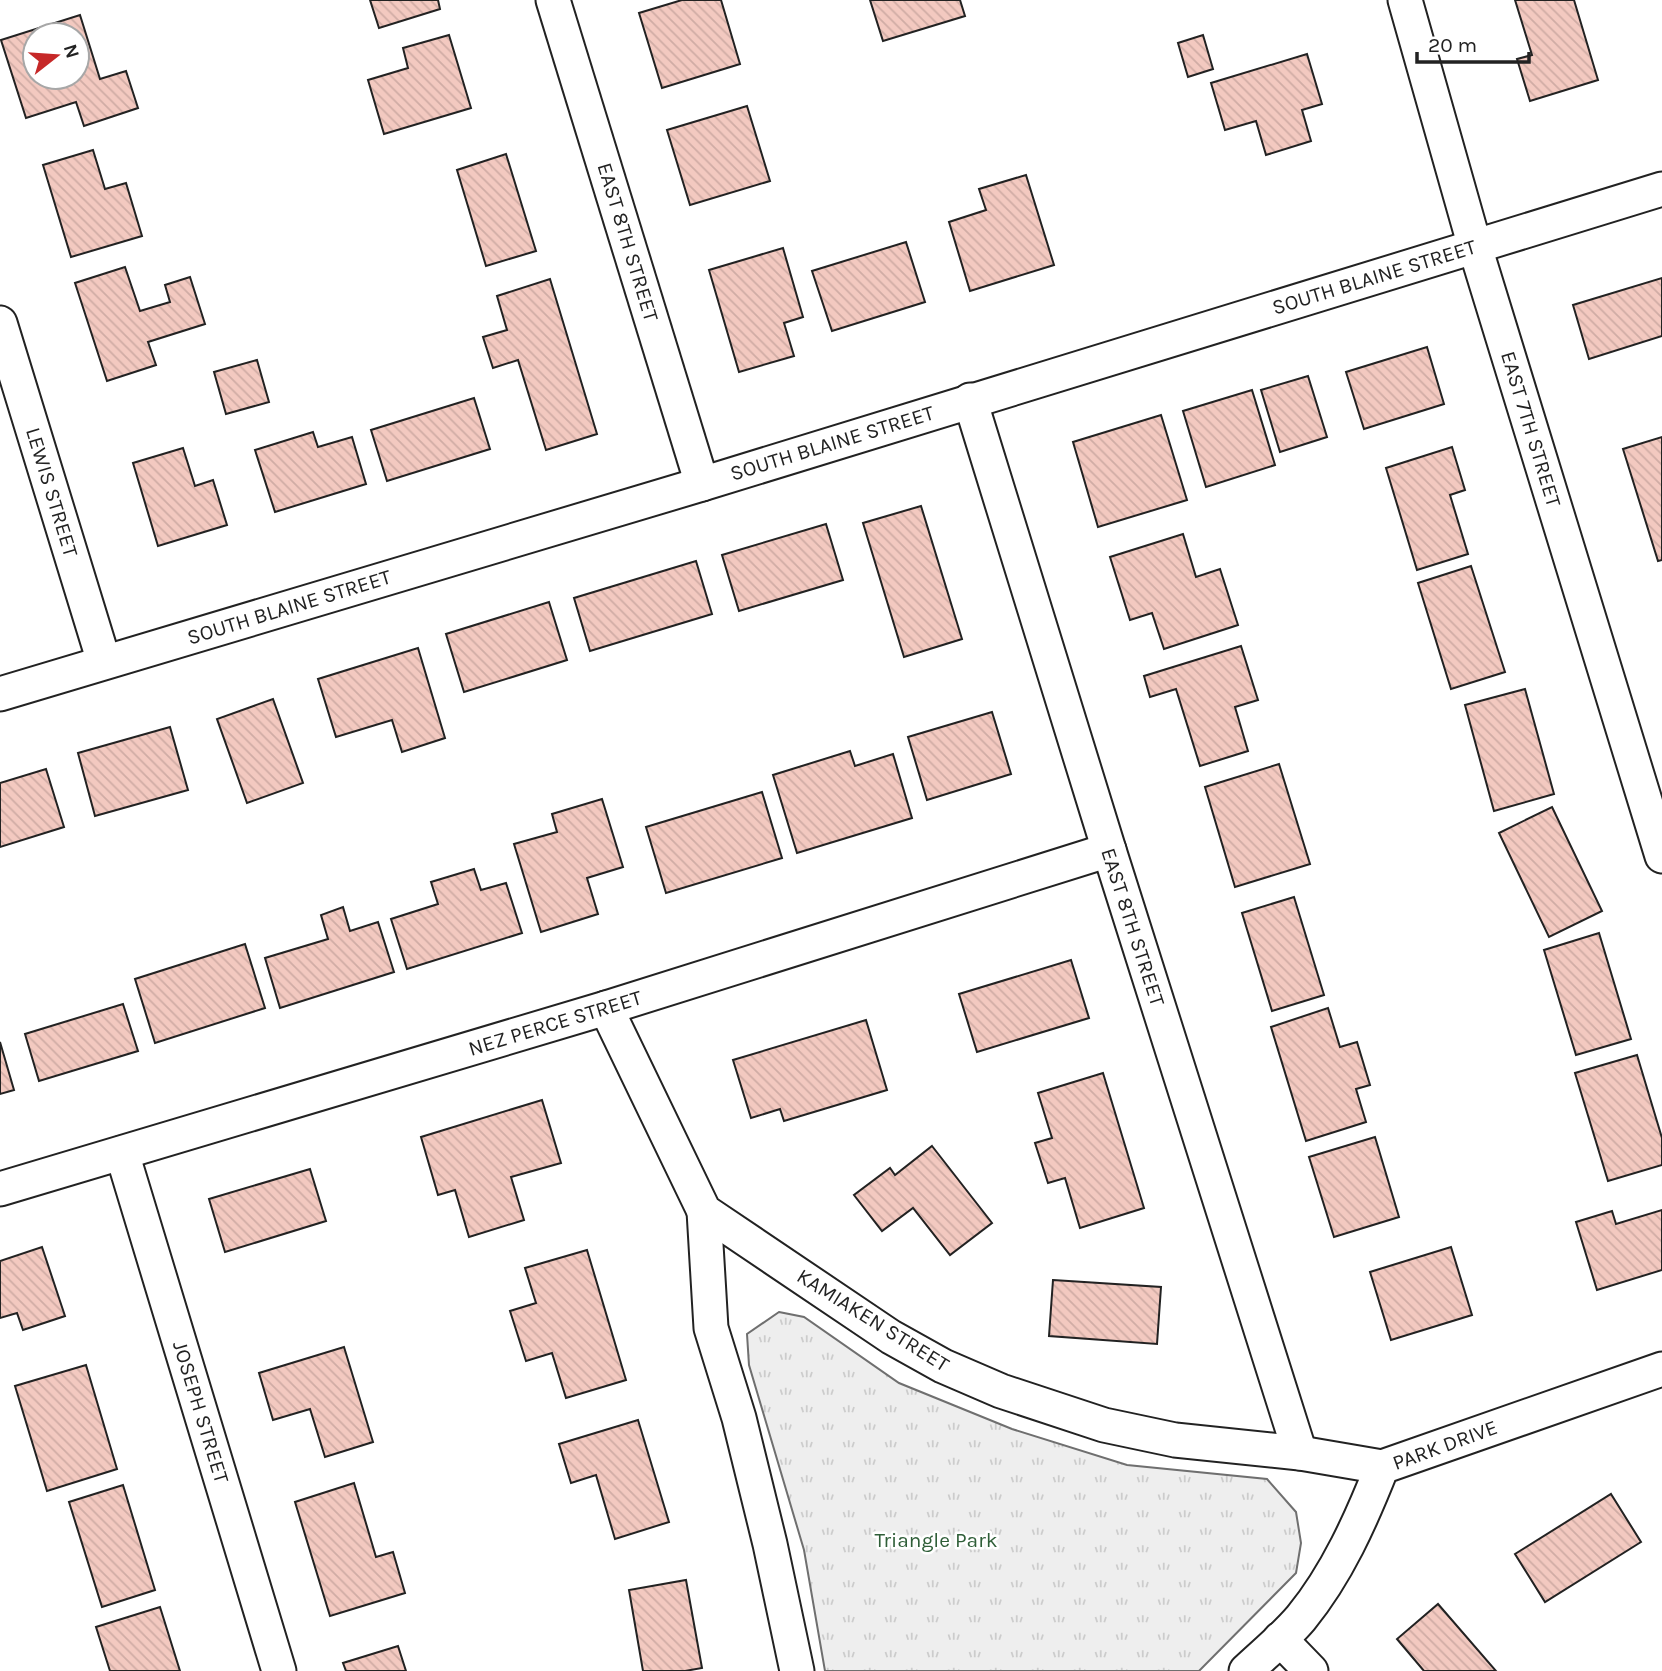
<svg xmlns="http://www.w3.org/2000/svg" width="1662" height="1671" viewBox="0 0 1662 1671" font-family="Karla,sans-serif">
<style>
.park{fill:url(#park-tufts);stroke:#6f6f6f;stroke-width:2}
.building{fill:url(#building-back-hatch);stroke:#222;stroke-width:2;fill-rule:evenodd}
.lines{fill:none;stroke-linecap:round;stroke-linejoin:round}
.street-casing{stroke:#222;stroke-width:37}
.street{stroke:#fff;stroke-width:33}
.labels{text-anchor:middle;stroke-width:5;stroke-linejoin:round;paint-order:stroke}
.street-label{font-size:21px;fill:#222;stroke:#fff}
.park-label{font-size:21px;fill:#2f5e38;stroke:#fff}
</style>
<defs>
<pattern id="park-tufts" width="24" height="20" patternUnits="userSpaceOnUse" patternTransform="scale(1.75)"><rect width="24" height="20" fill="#eee"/><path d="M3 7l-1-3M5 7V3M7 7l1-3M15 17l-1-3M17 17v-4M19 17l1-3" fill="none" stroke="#ccc"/></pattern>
<pattern id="building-back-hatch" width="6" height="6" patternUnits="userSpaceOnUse" patternTransform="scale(1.75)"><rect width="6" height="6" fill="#f3c9c0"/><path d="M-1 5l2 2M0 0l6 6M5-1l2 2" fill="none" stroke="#d0aca5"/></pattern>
</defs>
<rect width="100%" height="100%" fill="#fff"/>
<polygon class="park" points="779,1312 804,1317 899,1383 1012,1429 1127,1465 1267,1479 1296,1512 1301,1543 1296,1573 1199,1671 825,1671 804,1550 749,1365 747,1334"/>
<g class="building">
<polygon points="370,0 438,0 440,9 379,28"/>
<polygon points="682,0 721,0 740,64 662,88 639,13"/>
<polygon points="870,0 960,0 965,16 883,41"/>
<polygon points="1515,0 1574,0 1598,80 1530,101 1517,59 1532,55"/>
<path d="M 80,15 L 100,79 L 126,71 L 138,108 L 84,126 L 76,102 L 26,118 L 1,40 ZM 35,35 L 77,35 L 77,77 L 35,77 Z"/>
<polygon points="449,35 471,108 384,134 368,80 408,68 403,48"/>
<polygon points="1203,35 1213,69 1188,77 1178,43"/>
<polygon points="1307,54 1322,104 1302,110 1311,141 1266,155 1256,121 1225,130 1211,83"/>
<polygon points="747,106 770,181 690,205 667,130"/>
<polygon points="93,150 105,189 126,183 142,236 71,257 43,165"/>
<polygon points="506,154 536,251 486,266 457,170"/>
<polygon points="1026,175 1054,265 970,291 949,222 986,210 979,189"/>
<polygon points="906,242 925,302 832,331 812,271"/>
<polygon points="783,248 803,317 784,323 794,356 739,372 709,270"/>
<polygon points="125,267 140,311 170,302 165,285 190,277 205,324 148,342 156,365 107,381 75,283"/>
<polygon points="1662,278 1662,336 1589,359 1573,305"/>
<polygon points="550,279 597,434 546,450 518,360 493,368 483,337 507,330 497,296"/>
<polygon points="1427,347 1444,404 1364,429 1346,372"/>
<polygon points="257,360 269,402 226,414 214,372"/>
<polygon points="1308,376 1327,437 1280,452 1261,390"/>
<polygon points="1252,390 1275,465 1206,487 1183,411"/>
<polygon points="474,398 490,449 387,481 371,430"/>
<polygon points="1161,415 1187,500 1098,527 1073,442"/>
<polygon points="313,432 318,447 352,437 366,484 275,512 255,450"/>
<polygon points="1662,437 1662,560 1658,561 1623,449"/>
<polygon points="1452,447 1465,490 1450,495 1468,554 1417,570 1386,468"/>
<polygon points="183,448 195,486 213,480 227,525 158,546 133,463"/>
<polygon points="921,506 962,639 904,657 863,523"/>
<polygon points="826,524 843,580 739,611 722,555"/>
<polygon points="1183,534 1196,577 1220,569 1238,625 1164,649 1152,613 1130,620 1110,557"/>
<polygon points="696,561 712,614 590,651 574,598"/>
<polygon points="1471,566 1505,672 1451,689 1418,583"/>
<polygon points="549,602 567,660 464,692 446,634"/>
<polygon points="1241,646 1258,700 1235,707 1248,751 1200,766 1176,689 1150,697 1144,676"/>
<polygon points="418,648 445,738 402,752 392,720 336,737 318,679"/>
<polygon points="1525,689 1554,794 1494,811 1465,705"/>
<polygon points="273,699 303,783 247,803 217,719"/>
<polygon points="992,712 1011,774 927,800 908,737"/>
<polygon points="170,727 188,790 95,816 78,753"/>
<polygon points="850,751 855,766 893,754 912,818 797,853 773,775"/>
<polygon points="1279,764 1310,864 1235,887 1205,787"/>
<polygon points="46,769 64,827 0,847 0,783"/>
<polygon points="762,792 782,858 666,893 646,827"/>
<polygon points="602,799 623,867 587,878 598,914 541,932 514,844 557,832 552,814"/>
<polygon points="1552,807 1602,911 1549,937 1499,833"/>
<polygon points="474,869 481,890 506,883 522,933 407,969 391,919 438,904 431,882"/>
<polygon points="1294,897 1324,995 1272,1011 1242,913"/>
<polygon points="343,907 350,931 378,922 394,972 280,1008 265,958 328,939 321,915"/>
<polygon points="1599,933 1631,1039 1576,1055 1544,950"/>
<polygon points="245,944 265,1008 155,1043 135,979"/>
<polygon points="1071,960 1089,1018 977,1052 959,994"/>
<polygon points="123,1004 138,1051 39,1081 25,1034"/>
<polygon points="1328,1008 1340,1047 1357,1042 1370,1085 1356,1089 1366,1122 1306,1141 1271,1027"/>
<polygon points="866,1020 887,1090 784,1121 780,1109 751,1118 733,1060"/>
<polygon points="0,1042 14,1090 0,1094"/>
<polygon points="1637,1055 1662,1138 1662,1165 1608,1181 1575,1073"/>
<polygon points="1103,1073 1144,1208 1080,1228 1065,1178 1048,1183 1035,1143 1052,1138 1038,1093"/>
<polygon points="542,1100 561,1163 511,1177 524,1220 469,1237 455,1190 438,1195 421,1137"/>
<polygon points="1375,1137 1399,1217 1334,1237 1309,1157"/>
<polygon points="932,1146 992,1223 950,1255 913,1208 882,1231 854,1195 890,1168 895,1175"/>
<polygon points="310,1169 326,1221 225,1252 209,1199"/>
<polygon points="1662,1210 1662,1270 1597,1290 1576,1222 1612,1211 1616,1224"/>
<polygon points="42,1247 65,1316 23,1330 17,1313 0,1318 0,1261"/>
<polygon points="1451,1247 1472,1315 1391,1340 1370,1272"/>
<polygon points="587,1250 626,1380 566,1398 552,1353 526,1361 510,1311 536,1303 525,1268"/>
<polygon points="1053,1280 1161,1287 1157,1344 1049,1336"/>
<polygon points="344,1347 373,1442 325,1457 310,1409 273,1420 259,1373"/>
<polygon points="86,1365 117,1469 47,1491 15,1386"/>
<polygon points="638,1420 669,1522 615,1539 596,1475 571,1483 559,1444"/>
<polygon points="354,1483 376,1557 393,1552 405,1593 330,1616 295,1502"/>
<polygon points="123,1485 155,1590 102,1607 69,1502"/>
<polygon points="1611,1494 1641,1542 1545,1602 1515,1554"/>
<polygon points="686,1580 702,1668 685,1671 643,1671 629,1590"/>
<polygon points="1438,1604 1496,1671 1424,1671 1397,1639"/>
<polygon points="160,1607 180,1671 110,1671 96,1627"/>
<polygon points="398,1646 406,1671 346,1671 343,1663"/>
</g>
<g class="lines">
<g class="street-casing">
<g id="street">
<polyline points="553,0 702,484"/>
<polyline points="1405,0 1475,247 1662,856"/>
<polyline points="0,323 104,662"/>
<polyline points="970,400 1109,850 1300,1453"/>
<polyline points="0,694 702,484 1662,189"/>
<polyline points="606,1008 704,1211 891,1337 943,1366 1001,1391 1104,1425 1175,1440 1300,1453 1382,1467"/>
<polyline points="122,1153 279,1671"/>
<polyline points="0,1189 606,1008 1109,850"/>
<polyline points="704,1211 711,1328 739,1418 770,1544 797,1671"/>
<polyline points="1280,1639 1311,1671"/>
<path d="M 1246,1671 C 1264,1654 1285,1637 1301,1618 C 1337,1574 1361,1520 1382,1467 L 1662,1369"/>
</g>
</g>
<use href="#street" class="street"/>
</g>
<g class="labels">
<g class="street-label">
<text transform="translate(628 242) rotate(73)" y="7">EAST 8TH STREET</text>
<text transform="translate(1374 277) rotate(-17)" y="7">SOUTH BLAINE STREET</text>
<text transform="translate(1531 429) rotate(73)" y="7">EAST 7TH STREET</text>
<text transform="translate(832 443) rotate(-17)" y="7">SOUTH BLAINE STREET</text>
<text transform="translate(52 492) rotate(73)" y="7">LEWIS STREET</text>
<text transform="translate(289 607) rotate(-17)" y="7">SOUTH BLAINE STREET</text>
<text transform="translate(1133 927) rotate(72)" y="7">EAST 8TH STREET</text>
<text transform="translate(555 1023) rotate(-17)" y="7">NEZ PERCE STREET</text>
<text transform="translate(873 1320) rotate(32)" y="7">KAMIAKEN STREET</text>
<text transform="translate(201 1412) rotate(73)" y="7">JOSEPH STREET</text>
<text transform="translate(1445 1445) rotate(-20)" y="7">PARK DRIVE</text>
</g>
<g class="park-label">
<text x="936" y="1547">Triangle Park</text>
</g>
</g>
<g transform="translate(56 56) rotate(73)"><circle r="33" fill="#ffffff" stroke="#a7a7a7" stroke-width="2"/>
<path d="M0-5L12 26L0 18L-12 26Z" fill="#c62828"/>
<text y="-10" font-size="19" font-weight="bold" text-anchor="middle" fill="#222222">N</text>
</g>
<path d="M1417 52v10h112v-10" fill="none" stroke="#222222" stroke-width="3.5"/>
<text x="1428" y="52" font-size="21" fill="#222222" stroke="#ffffff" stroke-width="5" paint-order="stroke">20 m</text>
</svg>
